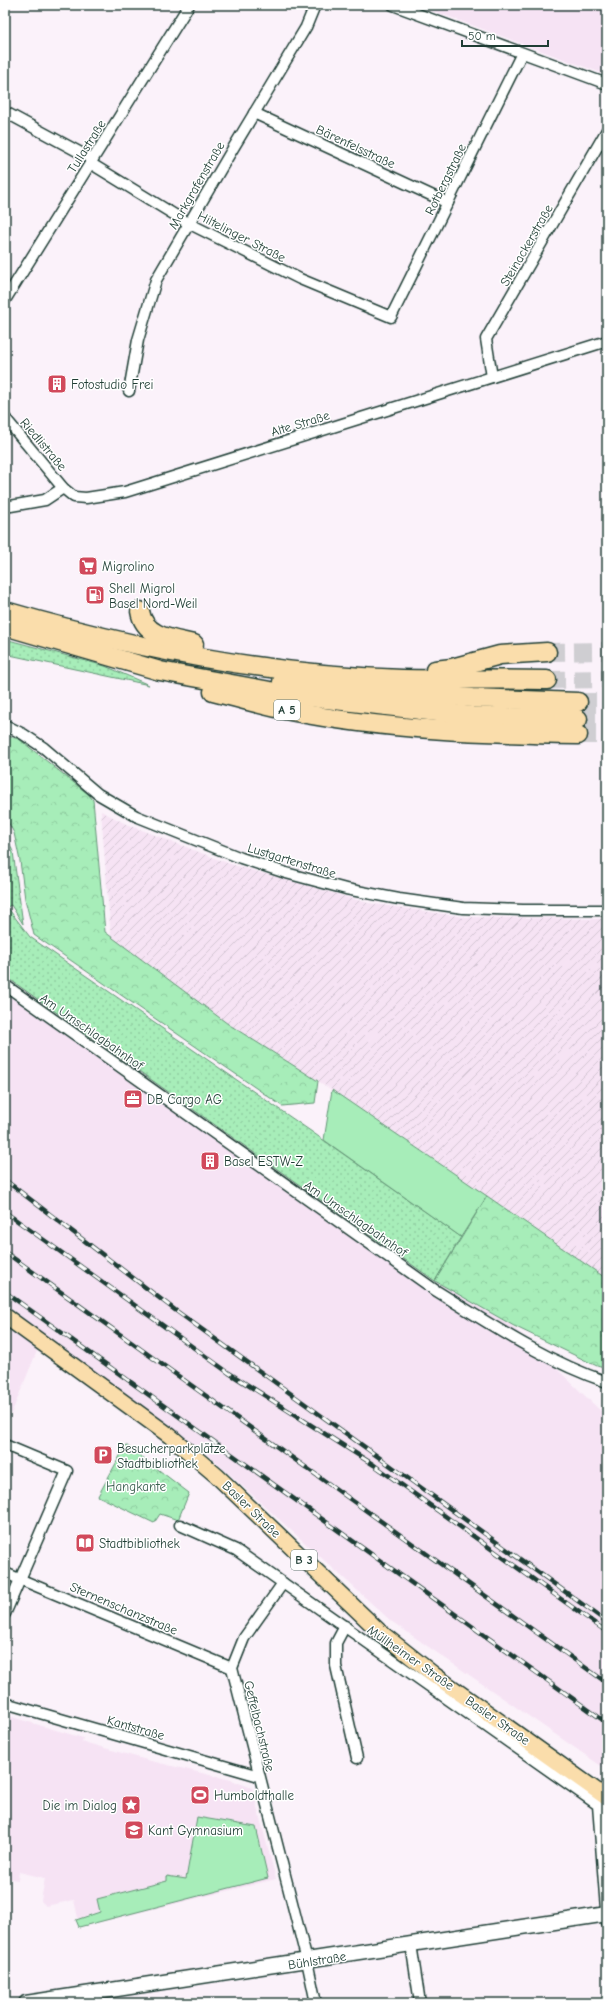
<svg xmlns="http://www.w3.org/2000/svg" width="612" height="2008" viewBox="0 0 612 2008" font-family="'Comic Neue',sans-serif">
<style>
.built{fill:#f6e3f4}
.industrial{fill:url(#industrial-furrows)}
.grass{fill:url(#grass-dots);stroke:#639576}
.forest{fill:url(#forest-crowns);stroke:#639576}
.garden{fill:#a7edb9;stroke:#639576}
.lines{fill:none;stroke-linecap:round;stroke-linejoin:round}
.highway-tunnel{stroke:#cfced2;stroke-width:18;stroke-dasharray:18 9;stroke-linecap:butt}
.street-casing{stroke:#1f3d34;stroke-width:13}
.secondary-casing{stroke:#1f3d34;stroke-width:17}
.primary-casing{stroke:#1f3d34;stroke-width:18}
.highway-casing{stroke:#1f3d34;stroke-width:21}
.street{stroke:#fff;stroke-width:10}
.secondary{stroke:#fff;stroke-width:14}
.primary{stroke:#faddab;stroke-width:15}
.highway{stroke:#faddab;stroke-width:18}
.rail-casing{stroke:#1f3d34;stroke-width:4.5}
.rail{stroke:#fff;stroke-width:3;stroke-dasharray:9;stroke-linecap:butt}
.labels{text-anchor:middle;stroke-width:3;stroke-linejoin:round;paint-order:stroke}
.shield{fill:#fff;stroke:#627771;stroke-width:1}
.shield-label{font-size:12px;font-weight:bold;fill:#1f3d34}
.street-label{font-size:13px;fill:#1f3d34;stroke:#fff}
.poi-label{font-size:13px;fill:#1f3d34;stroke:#fff;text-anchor:start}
.park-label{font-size:13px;fill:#3a604f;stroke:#fff}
</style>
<defs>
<pattern id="industrial-furrows" width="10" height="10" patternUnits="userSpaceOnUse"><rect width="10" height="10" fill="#f6e3f4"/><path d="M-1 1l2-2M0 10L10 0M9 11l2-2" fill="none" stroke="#d2c4d2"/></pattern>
<pattern id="grass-dots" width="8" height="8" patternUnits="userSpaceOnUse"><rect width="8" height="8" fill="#a7edb9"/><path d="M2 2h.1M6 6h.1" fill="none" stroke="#8fcca0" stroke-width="1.8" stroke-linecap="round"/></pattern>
<pattern id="forest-crowns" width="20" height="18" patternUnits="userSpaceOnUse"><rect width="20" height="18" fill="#a7edb9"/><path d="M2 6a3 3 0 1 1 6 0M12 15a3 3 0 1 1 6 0" fill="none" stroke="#8fcca0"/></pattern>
</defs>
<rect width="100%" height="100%" fill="#fbf2fa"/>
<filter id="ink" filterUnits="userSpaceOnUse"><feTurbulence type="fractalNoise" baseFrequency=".025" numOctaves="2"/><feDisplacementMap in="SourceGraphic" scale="8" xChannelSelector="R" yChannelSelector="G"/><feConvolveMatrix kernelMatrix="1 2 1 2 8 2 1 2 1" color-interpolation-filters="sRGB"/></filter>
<g filter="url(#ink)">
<g class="built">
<polygon points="417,5 607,5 607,75"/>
<polygon points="5,976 435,1281 510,1324 607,1417 607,1770 391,1621 206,1453 5,1309"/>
<polygon points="5,1322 39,1346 5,1429"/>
<polygon points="5,1715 83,1738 82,1741 87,1743 147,1760 231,1780 252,1788 276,1879 80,1927 74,1900 46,1906 41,1901 45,1878 19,1872 18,1880 5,1878"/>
</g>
<polygon class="industrial" points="101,811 126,824 230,864 368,903 465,917 607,919 607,1279 332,1090 228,1024 111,938"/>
<g class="grass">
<polygon points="5,639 105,666 149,685 5,654"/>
<polygon points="5,831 13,852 23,924 11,905 7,907 30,937 312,1132 461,1237 435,1281 5,976"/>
</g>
<g class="forest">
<polygon points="5,735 19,739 88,794 93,800 105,932 228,1024 318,1081 315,1103 282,1106 34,935 25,899 20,861 14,833 5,816"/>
<polygon points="487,1196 607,1279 607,1369 597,1366 514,1326 435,1281"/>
<polygon points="126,1445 189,1493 178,1520 160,1514 154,1523 98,1496"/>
</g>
<g class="garden">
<polygon points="332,1090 487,1196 461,1237 324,1140"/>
<polygon points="197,1817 256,1827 268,1878 79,1927 76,1920 100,1912 97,1899 167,1881 167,1876 186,1879"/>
</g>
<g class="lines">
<g class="highway-tunnel">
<polyline points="547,652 607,651"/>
<polyline points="547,680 607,679"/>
<polyline points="578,702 607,702"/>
<polyline points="578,719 607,719"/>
<polyline points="578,735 607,735"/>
</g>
<g class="street-casing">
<g id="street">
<polyline points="393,5 607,84"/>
<polyline points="5,112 92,159"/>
<polyline points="254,113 448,203"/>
<polyline points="90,163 188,223 300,279 391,317 522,53"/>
<polyline points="5,300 189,5"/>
<polyline points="492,377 486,339 607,130"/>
<polyline points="129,391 138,340 156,280 229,155 306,27 315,5"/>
<polyline points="5,418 63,488 74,497 86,498 125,492 607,341"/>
<polyline points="5,507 45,500 63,488"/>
<polyline points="5,725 23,734 44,748 98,794 136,816 241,858 286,873 346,889 399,899 463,908 523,910 607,910"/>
<path d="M 5,985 L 435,1290 C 490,1324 545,1361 607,1382"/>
<polyline points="5,1445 67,1471 5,1614"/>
<polyline points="180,1525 236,1550 598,1805 607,1922"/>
<polyline points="5,1573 232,1668"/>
<polyline points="283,1583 244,1638 232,1668 307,1961 316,2003"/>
<polyline points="345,1626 336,1643 336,1666 357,1758"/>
<polyline points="5,1703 259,1776"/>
<polyline points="411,1944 420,2003"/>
</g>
</g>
<g class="secondary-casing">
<polyline id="secondary" points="26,2003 607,1914"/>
</g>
<g class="primary-casing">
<polyline id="primary" points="5,1316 170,1436 217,1476 380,1632 433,1674 607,1798"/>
</g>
<g class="highway-casing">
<g id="highway">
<path d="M 5,611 C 132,648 269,675 402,679 C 450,680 499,679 547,680"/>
<path d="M 140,611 C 144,637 173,639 194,644"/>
<polyline points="5,626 160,671 292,695 472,716 578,719"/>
<polyline points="435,670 452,668 500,655 547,652"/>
<polyline points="282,682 472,698 578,702"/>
<path d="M 213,692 C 239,698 264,706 290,711 C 385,730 482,733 578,735"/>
</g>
</g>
<use href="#street" class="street"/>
<use href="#secondary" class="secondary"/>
<use href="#primary" class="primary"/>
<use href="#highway" class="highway"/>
<g class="rail-casing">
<g id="rail">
<polyline points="5,1180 175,1310 607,1622"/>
<polyline points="5,1212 229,1373 374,1465 607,1632"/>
<polyline points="5,1252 607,1683"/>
<polyline points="5,1292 607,1723"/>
</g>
</g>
<use href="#rail" class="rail"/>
</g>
</g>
<defs>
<g id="building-square" transform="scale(1)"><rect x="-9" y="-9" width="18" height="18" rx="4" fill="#d1495b" stroke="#fff"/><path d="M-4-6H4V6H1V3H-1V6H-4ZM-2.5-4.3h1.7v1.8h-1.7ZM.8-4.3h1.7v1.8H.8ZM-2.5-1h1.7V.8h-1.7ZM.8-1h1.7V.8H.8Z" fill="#fff"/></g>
<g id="supermarket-square" transform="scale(1)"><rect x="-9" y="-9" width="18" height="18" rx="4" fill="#d1495b" stroke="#fff"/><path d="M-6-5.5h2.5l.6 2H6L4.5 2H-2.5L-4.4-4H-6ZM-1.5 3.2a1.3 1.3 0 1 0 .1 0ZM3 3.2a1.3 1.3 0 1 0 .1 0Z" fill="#fff"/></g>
<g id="fuel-square" transform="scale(1)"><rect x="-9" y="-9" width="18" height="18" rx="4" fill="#d1495b" stroke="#fff"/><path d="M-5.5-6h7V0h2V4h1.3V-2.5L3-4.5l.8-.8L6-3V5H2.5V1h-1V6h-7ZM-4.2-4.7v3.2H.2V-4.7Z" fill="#fff"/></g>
<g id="office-square" transform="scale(1)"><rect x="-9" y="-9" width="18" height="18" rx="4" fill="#d1495b" stroke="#fff"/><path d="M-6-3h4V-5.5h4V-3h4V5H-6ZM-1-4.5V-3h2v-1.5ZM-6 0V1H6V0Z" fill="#fff"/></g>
<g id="parking-square" transform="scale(1)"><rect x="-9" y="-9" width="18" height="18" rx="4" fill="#d1495b" stroke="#fff"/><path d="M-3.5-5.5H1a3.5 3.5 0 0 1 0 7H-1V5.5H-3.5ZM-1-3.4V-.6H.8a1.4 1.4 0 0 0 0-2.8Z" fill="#fff"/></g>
<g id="library-square" transform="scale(1)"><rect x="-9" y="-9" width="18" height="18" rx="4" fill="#d1495b" stroke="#fff"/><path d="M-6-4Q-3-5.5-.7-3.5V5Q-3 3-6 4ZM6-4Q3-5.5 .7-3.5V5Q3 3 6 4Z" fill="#fff"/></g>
<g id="stadium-square" transform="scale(1)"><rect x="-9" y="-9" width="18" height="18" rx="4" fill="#d1495b" stroke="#fff"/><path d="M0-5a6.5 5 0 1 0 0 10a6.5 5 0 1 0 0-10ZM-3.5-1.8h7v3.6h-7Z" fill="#fff"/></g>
<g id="sight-square" transform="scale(1)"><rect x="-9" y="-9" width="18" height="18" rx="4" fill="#d1495b" stroke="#fff"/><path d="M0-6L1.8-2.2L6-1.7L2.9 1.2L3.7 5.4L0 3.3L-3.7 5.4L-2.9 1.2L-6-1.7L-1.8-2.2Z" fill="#fff"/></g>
<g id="school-square" transform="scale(1)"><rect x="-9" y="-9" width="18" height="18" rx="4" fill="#d1495b" stroke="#fff"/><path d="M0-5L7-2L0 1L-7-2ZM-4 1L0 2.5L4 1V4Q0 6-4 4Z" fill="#fff"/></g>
</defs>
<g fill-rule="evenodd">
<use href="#building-square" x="57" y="384"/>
<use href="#supermarket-square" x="88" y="566"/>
<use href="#fuel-square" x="95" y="595"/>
<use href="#office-square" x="133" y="1099"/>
<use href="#building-square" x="210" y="1161"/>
<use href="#parking-square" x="103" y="1455"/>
<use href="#library-square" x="85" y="1543"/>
<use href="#stadium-square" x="200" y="1795"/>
<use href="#sight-square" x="131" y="1805"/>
<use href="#school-square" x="134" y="1830"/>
</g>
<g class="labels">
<g class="shield">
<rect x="274" y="700" width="26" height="20" rx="3"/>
<rect x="291" y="1550" width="26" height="20" rx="3"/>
</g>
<g class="shield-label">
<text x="287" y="714">A 5</text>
<text x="304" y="1564">B 3</text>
</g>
<g class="street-label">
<text transform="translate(86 146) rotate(-58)" y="5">Tullastraße</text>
<text transform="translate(356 146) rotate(25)" y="5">Bärenfelsstraße</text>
<text transform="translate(445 179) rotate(-64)" y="5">Rotbergstraße</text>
<text transform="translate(196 185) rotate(-60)" y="5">Markgrafenstraße</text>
<text transform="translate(242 236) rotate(27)" y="5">Hiltelinger Straße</text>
<text transform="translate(526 245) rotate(-60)" y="5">Steinackerstraße</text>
<text transform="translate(300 423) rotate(-17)" y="5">Alte Straße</text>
<text transform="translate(44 444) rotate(50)" y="5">Riedlistraße</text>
<text transform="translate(292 860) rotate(17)" y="5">Lustgartenstraße</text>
<text transform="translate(92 1031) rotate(35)" y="5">Am Umschlagbahnhof</text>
<text transform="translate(356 1218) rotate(35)" y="5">Am Umschlagbahnhof</text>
<text transform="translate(252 1509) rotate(44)" y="5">Basler Straße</text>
<text transform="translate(124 1608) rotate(23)" y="5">Sternenschanzstraße</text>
<text transform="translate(411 1657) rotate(35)" y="5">Müllheimer Straße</text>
<text transform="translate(498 1720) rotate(35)" y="5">Basler Straße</text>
<text transform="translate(260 1726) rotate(76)" y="5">Geffelbachstraße</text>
<text transform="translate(136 1727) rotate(16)" y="5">Kantstraße</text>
<text transform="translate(317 1960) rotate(-9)" y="5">Bühlstraße</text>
</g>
<g class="poi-label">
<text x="71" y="389">Fotostudio Frei</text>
<text x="102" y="571">Migrolino</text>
<text x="109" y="593">Shell Migrol<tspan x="109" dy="15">Basel Nord-Weil</tspan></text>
<text x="147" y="1104">DB Cargo AG</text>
<text x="224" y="1166">Basel ESTW-Z</text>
<text x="117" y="1453">Besucherparkplätze<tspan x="117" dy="15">Stadtbibliothek</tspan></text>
<text x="99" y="1548">Stadtbibliothek</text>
<text x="214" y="1800">Humboldthalle</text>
<text x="117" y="1810" text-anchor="end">Die im Dialog</text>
<text x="148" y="1835">Kant Gymnasium</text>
</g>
<g class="park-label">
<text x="136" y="1491">Hangkante</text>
</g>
</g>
<rect width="612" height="2008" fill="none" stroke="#fff" stroke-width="20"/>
<rect x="10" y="10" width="592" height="1988" fill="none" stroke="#1f3d34" stroke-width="1.5" filter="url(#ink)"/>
<path d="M462 40v6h86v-6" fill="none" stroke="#1f3d34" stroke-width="2"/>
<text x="468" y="40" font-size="12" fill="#1f3d34" stroke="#ffffff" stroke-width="3" paint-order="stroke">50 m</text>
</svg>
